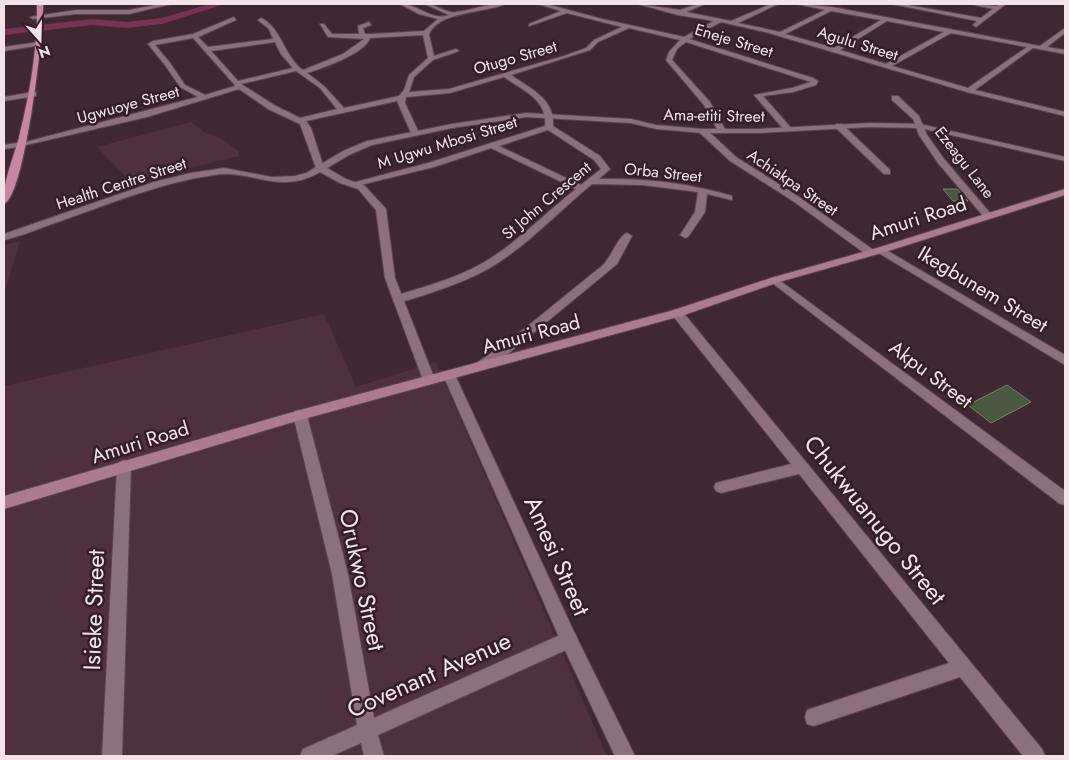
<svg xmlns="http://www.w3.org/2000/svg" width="1069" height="760" viewBox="0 0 1069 760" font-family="Jost,sans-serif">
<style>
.built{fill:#4e313d}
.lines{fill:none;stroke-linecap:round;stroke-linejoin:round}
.river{fill:#763352;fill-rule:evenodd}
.building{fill:#4a5741;stroke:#75826b}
.minor-casing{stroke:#5b4750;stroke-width:2}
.tertiary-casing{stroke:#5b4750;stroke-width:2}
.secondary-casing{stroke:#5b4750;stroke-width:2}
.primary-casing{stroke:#5b4750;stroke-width:2}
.minor{fill:#8c707b;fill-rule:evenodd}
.tertiary{fill:#8c707b;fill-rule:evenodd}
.secondary{fill:#aa7c8e;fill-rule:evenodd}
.primary{fill:#c787a1;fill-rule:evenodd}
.labels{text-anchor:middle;stroke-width:5;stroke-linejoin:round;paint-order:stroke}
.far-street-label{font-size:16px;fill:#f3e3e9;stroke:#351e28}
.street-label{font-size:20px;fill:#f3e3e9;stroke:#351e28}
.near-street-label{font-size:24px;fill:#f3e3e9;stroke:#351e28}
</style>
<rect width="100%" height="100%" fill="#402832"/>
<g class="built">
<polygon points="191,122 204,132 220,138 239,151 239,156 131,182 97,147"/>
<polygon points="20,241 4,294 4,245"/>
<polygon points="324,314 356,387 436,362 607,756 4,756 4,386"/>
</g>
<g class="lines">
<polygon class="river" points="210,4 225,4 162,24 127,28 92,25 4,35 4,29 92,19 127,22 161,18"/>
</g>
<g class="building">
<polygon points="943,189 957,189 968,201 953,201"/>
<polygon points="1007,385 1031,402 991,423 968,405"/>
</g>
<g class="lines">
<g class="minor-casing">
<g id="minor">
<polygon points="161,4 171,4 129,14 76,14 33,19 30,17 76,10 129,10"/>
<path d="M 400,4 C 417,3 432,22 449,15 L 425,4 C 436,4 447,14 456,12 C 473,10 488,3 505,4 C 487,13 436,11 429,35 L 434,56 L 456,49 L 459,51 L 433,60 L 414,77 L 409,92 L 449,89 L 564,56 L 586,48 L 594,40 L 622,27 L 567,13 L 529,26 L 529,24 L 561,11 L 538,4 L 546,4 L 602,19 L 684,37 L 714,21 L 678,15 L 638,4 L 680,10 L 698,4 L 705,4 L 686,12 L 731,21 L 771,4 L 778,4 L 738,23 L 780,32 L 825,10 L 797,4 L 832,7 L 1040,46 L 1065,28 L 1065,33 L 1047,47 L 1065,50 L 1065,54 L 1033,48 L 975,90 L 1065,112 L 1065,116 L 967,92 L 769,33 L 721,22 L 689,39 L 813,78 L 818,81 L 816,85 L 793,92 L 763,96 L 792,129 L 785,131 L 754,95 L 792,88 L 811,82 L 686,42 L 677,49 L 672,60 L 710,102 L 726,131 L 722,133 L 718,131 L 704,105 L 666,60 L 669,52 L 680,40 L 629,28 L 598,42 L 590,50 L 511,75 C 531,89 555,99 553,126 L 600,156 L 610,169 L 599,179 C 644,178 689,183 732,196 L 732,200 L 707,194 L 705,212 L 688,237 L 685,238 L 680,235 L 695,212 L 698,192 L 643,185 L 592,184 C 558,212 526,247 488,269 C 460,284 429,294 398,303 L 394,302 L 393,299 L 394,296 C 424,287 454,279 481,264 C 516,244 544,214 576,189 L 491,148 L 434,167 L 352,187 L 348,184 L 428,163 L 545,126 C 548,100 523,90 504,77 L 450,93 L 406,97 L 405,103 L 419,133 L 415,135 L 411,133 L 397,101 L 306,121 L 311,128 L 324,168 L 320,171 L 316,168 L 300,124 L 268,109 L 239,89 L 147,117 L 22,146 L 18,144 L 198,97 L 180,87 L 165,65 L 148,44 L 153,41 L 193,34 L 234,17 L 236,20 L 198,37 L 208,47 L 273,39 L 269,29 L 258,20 L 261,18 C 282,28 284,57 303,70 L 343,54 L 364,39 L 328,37 L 320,24 L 324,24 L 332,34 L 359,34 L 358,26 L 369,22 L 371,25 L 363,28 L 365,34 L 372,34 L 424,31 L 438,19 L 419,14 ZM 831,11 L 881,20 L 834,48 L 785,34 ZM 887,21 L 944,32 L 886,64 L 840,50 ZM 951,33 L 1027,47 L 968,88 L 892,66 ZM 423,35 L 428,58 L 409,75 L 404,90 L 399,96 L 344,108 L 324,86 L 307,73 C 323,68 366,53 370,38 ZM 193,38 L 234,84 L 235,86 L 205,95 L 185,85 L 170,63 L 155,45 ZM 275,42 L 281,54 L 293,68 L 238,81 L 211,51 ZM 296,71 L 320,88 L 337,109 L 300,118 L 274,105 L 241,84 ZM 548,130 L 594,160 L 601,169 L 581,185 L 499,146 Z"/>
<polygon points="892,4 902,4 981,18 993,9 970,4 996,6 1000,4 1006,4 976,27 973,25 977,21"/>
<polygon points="39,42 41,45 4,51 4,47"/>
<polygon points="33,92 36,92 36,96 4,101 4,97"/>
<polygon points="892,96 898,96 919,116 927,135 944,159 991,214 991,218 985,218 938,163 919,135 913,119 892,100"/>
<polygon points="836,124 842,124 890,170 890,174 884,174 836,128"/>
<polygon points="700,129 706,129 736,157 799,197 875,251 875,255 867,255 793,201 730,161 700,133"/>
<path d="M 627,233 L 632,236 L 617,264 L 509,353 L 483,370 L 475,370 L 473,367 L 475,364 C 520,335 560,299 602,266 C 611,258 618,236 627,233 Z"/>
<polygon points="881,247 1065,355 1065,365 877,252 877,248"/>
<polygon points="775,277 1065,491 1065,505 1060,504 771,282 771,278"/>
<polygon points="677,309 681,310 1042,749 1045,756 1023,756 960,677 814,726 807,724 805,717 807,710 949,663 799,474 721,493 716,491 714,487 716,483 791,464 673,316 671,313 673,310"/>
<polygon points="300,410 305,411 307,415 348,574 374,718 569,631 575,634 578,640 575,646 378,735 384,756 364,756 361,743 332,756 300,756 303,749 357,725 332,574 293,415 295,411"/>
<polygon points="124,460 129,462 131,466 122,756 102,756 117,466 119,462"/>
</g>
</g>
<g class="tertiary-casing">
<g id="tertiary">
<path d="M 526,113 L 631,119 L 656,125 L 703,129 L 759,129 L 870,123 L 920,124 L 1065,157 L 1065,161 L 920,128 L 870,127 L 759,133 L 703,133 L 656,129 L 631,123 L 526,117 L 452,128 L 372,145 L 349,155 L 327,168 L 346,179 L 364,185 L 386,209 L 395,278 L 435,380 L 429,385 L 423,380 L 385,278 L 376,210 L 358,189 L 340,183 L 320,172 C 280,196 252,169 214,175 C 159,183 109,204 58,222 C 40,228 22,236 4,240 L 4,234 L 154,182 L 191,173 L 224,168 L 272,177 L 295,176 L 306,173 L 343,151 L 367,141 L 452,124 Z"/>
<polygon points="22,142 25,142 25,146 4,149 4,145"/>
<polygon points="449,370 455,375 575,634 635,756 615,756 563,646 443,375"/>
</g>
</g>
<g class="secondary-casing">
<polygon id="secondary" points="1065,189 1065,195 885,252 779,282 681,316 300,420 4,509 4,496 300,410 674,310 771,278 877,248"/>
</g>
<g class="primary-casing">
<path id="primary" d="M 37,4 L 43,4 C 44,31 25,196 4,204 C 2,181 15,156 20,133 C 30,92 38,46 37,4 Z"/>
</g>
<use href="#minor" class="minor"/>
<use href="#tertiary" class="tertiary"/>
<use href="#secondary" class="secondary"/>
<use href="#primary" class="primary"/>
</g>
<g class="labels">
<g class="far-street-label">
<text transform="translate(734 40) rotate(17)" y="6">Eneje Street</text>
<text transform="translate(858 43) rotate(17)" y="6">Agulu Street</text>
<text transform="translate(515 57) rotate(-16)" y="6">Otugo Street</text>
<text transform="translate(128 104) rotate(-15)" y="6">Ugwuoye Street</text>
<text transform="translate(714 115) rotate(1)" y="6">Ama-etiti Street</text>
<text transform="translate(447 142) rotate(-17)" y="6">M Ugwu Mbosi Street</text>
<text transform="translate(965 162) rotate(52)" y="6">Ezeagu Lane</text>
<text transform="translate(663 172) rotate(6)" y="6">Orba Street</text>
<text transform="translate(793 182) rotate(34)" y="6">Achiakpa Street</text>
<text transform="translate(121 183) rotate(-18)" y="6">Health Centre Street</text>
<text transform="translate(546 200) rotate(-40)" y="6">St John Crescent</text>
</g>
<g class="street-label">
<text transform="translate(918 218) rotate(-18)" y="7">Amuri Road</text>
<text transform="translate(983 289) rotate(31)" y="7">Ikegbunem Street</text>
<text transform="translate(531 334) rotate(-15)" y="7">Amuri Road</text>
<text transform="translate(931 374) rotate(37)" y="7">Akpu Street</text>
<text transform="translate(140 442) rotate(-17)" y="7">Amuri Road</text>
</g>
<g class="near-street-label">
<text transform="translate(875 520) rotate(51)" y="8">Chukwuanugo Street</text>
<text transform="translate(557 556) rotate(66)" y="8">Amesi Street</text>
<text transform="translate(362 580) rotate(78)" y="8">Orukwo Street</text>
<text transform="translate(94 610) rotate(-88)" y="8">Isieke Street</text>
<text transform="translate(429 675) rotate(-24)" y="8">Covenant Avenue</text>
</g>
</g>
<rect width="1069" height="760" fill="none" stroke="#f3e3e9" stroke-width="10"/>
<g transform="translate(40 40) rotate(160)" stroke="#351e28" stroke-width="4" paint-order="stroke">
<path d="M0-4L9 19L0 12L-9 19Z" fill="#f3e3e9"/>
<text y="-8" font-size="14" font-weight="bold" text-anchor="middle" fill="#f3e3e9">N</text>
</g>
</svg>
